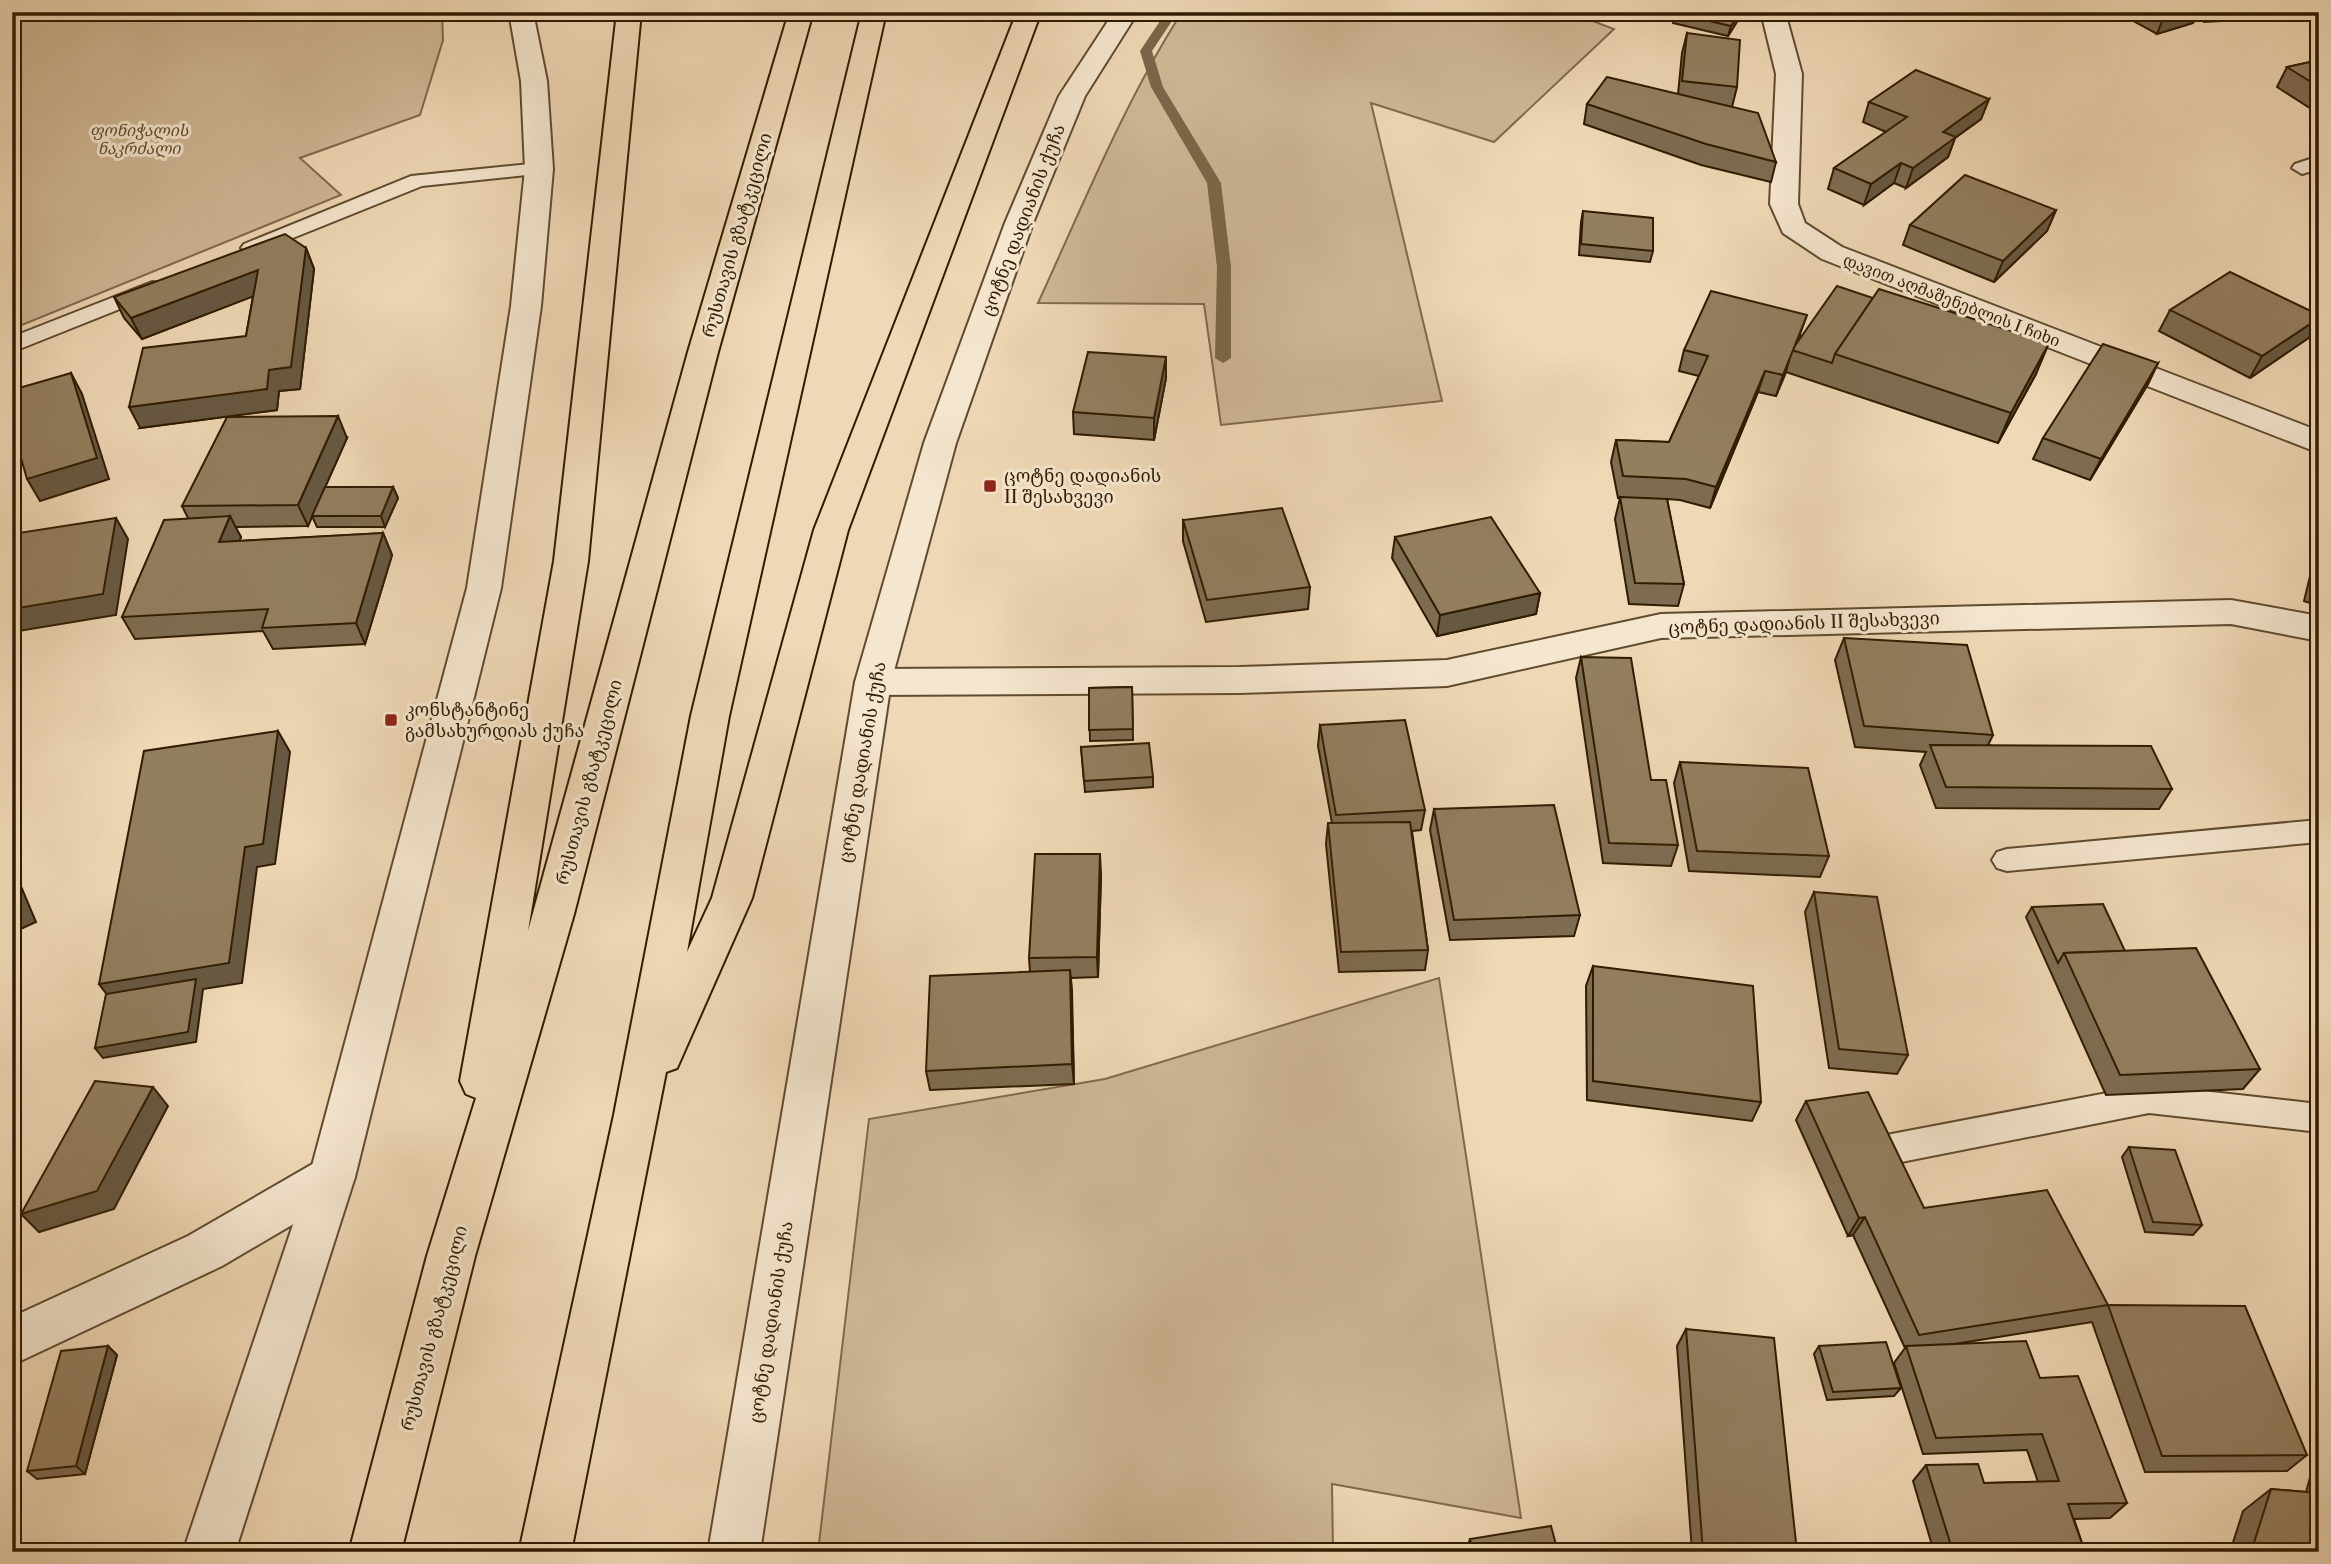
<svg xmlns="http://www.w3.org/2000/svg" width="2331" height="1564" viewBox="0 0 2331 1564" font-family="'Libre Caslon Text','Noto Serif Georgian',serif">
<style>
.green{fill:#cfb896;stroke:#806a4c;stroke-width:2}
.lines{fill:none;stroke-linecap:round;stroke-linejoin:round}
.stream{fill:#7c6648;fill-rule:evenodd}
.service-casing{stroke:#604b2e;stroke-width:4}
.minor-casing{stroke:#604b2e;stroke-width:4}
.tertiary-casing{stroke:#604b2e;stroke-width:4}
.motorway-casing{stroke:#301c01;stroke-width:4}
.service{fill:#f5e6cf;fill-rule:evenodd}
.minor{fill:#f5e6cf;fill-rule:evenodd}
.tertiary{fill:#f5e6cf;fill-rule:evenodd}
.motorway{fill:#efd8b5;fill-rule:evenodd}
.wall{fill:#7e6c52;stroke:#301c01;stroke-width:2}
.shaded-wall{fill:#675842;stroke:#301c01;stroke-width:2}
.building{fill:#937e5f;stroke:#301c01;stroke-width:2}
.poi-dot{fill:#8f2418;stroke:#f5e6cf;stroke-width:2.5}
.labels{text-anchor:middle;stroke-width:6;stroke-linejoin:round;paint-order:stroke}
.far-park-label{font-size:16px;font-style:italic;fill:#604b2e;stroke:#f5e6cf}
.far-street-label{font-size:16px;fill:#301c01;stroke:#f5e6cf}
.street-label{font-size:18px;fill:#301c01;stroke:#f5e6cf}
.poi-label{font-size:18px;fill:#301c01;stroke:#f5e6cf;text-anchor:start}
</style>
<rect width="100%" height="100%" fill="#efd8b5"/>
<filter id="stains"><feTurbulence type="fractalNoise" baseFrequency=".00286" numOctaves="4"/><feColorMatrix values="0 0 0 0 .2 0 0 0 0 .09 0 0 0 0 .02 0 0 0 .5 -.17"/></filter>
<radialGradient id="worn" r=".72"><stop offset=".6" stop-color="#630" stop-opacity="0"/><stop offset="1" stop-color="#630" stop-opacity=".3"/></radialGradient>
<g class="green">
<polygon points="12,12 442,12 443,40 420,115 300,158 341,195 12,329"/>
<path d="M 1182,12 L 1569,12 L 1614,29 L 1494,142 L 1371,103 L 1442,401 L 1221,425 L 1204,304 L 1038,303 C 1083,205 1124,103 1182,12 Z"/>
<polygon points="1439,978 1521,1518 1332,1484 1333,1552 818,1552 869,1119 1105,1079"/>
</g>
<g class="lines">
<polygon class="stream" points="1166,12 1178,12 1152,51 1163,87 1221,183 1231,267 1231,358 1223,363 1215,358 1217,267 1207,183 1151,87 1140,51"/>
<g class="service-casing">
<g id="service">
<polygon points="2319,156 2319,169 2302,174 2292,168 2295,164"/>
<polygon points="539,163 549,169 546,173 422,186 258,252 251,254 241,248 244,244 411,176"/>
<polygon points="152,282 160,283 163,288 160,293 12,352 12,337"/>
<polygon points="2319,820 2319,842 2007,871 1997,868 1992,860 1997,852 2007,849"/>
<polygon points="2149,1085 2319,1104 2319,1132 2149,1113 1881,1166 1869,1161 1865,1151 1869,1141 1881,1136"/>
</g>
</g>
<g class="minor-casing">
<g id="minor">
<polygon points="1761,12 1785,12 1802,74 1798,204 1805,223 1842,247 2319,431 2319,453 1822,259 1783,233 1770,204 1776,74"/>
<polygon points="2231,600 2319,616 2319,641 2231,624 1661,638 1447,686 1239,693 873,695 860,691 855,682 860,673 873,669 1239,667 1447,660 1661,614"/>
<polygon points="332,1156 348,1162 355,1177 348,1192 222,1266 12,1365 12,1317 188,1236 316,1162"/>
</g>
</g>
<g class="tertiary-casing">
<g id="tertiary">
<polygon points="509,12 533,12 547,81 553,169 541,306 501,588 355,1177 235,1552 183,1552 309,1177 467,588 511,306 525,169 521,81"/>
<polygon points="1114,12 1138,12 1085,96 1033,223 956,443 891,682 760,1552 708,1552 855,682 924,443 1005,223 1059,96"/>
</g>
</g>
<g class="motorway-casing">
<g id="motorway">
<polygon points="617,12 641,12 588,561 528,931 688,352 789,12 813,12 718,352 574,914 475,1256 401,1552 349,1552 427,1256 476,1098 466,1094 460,1081 554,561"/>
<polygon points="862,12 886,12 729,716 687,952 712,898 814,530 1017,12 1041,12 848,530 752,898 677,1068 666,1072 571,1552 519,1552 614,1115 691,716"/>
</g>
</g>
<use href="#service" class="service"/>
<use href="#minor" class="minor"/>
<use href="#tertiary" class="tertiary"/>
<use href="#motorway" class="motorway"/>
</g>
<g class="wall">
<polygon points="1676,12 1743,12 1728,36 1673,23"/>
<polygon points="2117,12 2319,12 2319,16 2204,22 2196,15 2193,23 2157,34"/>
<polygon points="1687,33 1737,87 1732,107 1776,162 1771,182 1701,165 1584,124 1587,104 1678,94 1682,53"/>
<polygon points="2319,60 2319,114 2277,87 2287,67"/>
<polygon points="1989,99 1981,119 1955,138 1948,157 1906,188 1894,183 1864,205 1828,189 1834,168 1886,132 1863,122 1869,102"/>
<polygon points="2056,210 2047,231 1994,282 1903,245 1910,225"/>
<polygon points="1583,211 1653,251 1650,262 1579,255 1581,222"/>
<polygon points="306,248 314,269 300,389 279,391 277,410 140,428 246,336 253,296 142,339 124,318 114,297"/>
<polygon points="2170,310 2310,337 2250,378 2159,331"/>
<polygon points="1800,336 1798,342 2036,374 1998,443 1786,372 1776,396 1758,392 1710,508 1680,500 1667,499 1684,584 1678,606 1629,604 1615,519 1620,498 1618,498 1611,462 1616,440 1669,442 1699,376 1679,371 1684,350"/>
<polygon points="2158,363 2148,384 2090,480 2033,459 2043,438"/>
<polygon points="1166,378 1154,440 1074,434 1073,412"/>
<polygon points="347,438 316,507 393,487 398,498 385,527 317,527 312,516 308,526 235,527 241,537 239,541 383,533 392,555 365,644 273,649 263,631 135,639 122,617 188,518 182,506"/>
<polygon points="1183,520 1310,587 1308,609 1206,622 1183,541"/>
<polygon points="1395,537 1540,593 1536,614 1437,636 1392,558"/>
<polygon points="2319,539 2319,606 2304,601"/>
<polygon points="1844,638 1993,735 1988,745 2172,789 2159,809 1936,808 1920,765 1926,752 1855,747 1835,660"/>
<polygon points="1581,657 1651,780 1678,845 1671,866 1603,863 1576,678"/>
<polygon points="1132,687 1133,740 1090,741 1089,688"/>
<polygon points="1320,725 1425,810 1421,830 1412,831 1428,950 1425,970 1339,972 1326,844 1328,823 1332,823 1318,746"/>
<polygon points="1081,747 1153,777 1153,787 1085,792"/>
<polygon points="1680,762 1829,856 1820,877 1689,871 1674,783"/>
<polygon points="1434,809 1580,915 1574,936 1450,940 1430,830"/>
<polygon points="1101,875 1098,977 1071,978 1074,1084 930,1090 926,1071 1030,972 1029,958"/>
<polygon points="1814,892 1908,1055 1897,1074 1829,1068 1805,912"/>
<polygon points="2032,907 2125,951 2260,1069 2243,1089 2106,1095 2026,917"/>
<polygon points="1593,966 1761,1102 1752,1121 1587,1100 1586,986"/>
<polygon points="1806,1101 1924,1208 2108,1305 2307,1455 2287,1471 2145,1472 2092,1322 1955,1344 2040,1378 2127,1503 2110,1518 2074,1519 2085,1552 1934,1552 1913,1481 1926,1465 1984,1483 2038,1482 2027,1450 1923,1454 1894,1363 1905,1348 1853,1235 1848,1236 1796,1120"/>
<polygon points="2129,1147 2202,1225 2193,1235 2145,1232 2122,1157"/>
<polygon points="1686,1329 1797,1552 1692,1552 1677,1346"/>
<polygon points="108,1346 117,1355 85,1474 37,1479 27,1471"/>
<polygon points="1819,1346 1901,1388 1894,1396 1827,1400 1814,1354"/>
<polygon points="2319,1445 2319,1552 2230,1552 2243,1511 2271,1489 2306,1492"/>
<polygon points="1470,1539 1558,1552 1465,1552"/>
</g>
<g class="shaded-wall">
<polygon points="1740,12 1743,12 1728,36 1731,26"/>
<polygon points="2171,12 2198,12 2193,23 2157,34 2165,14"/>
<polygon points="1989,99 1981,119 1955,138 1948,157 1906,188 1913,168 1943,132"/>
<polygon points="1901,163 1894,183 1864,205 1871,184"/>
<polygon points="2056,210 2047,231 1994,282 2003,261"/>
<polygon points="306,248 314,269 300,389 279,391 277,410 140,428 129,407 269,370"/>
<polygon points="258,270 267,291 142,339 131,318"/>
<polygon points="1807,315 1794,351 1793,350"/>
<polygon points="2319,318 2319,321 2310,337 2250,378 2262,356"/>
<polygon points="2049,343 2036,374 1998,443 2011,413"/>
<polygon points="1166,357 1166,378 1154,440 1154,418"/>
<polygon points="1790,357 1786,372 1776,396 1783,375"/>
<polygon points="2158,363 2148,384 2090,480 2101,459"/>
<polygon points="1765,371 1758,392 1710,508 1716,487"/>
<polygon points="71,373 82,394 109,479 40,501 27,479"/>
<polygon points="338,416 347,438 308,526 298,505"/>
<polygon points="393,487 398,498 385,527 381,516"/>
<polygon points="230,516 241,537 231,563 219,542"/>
<polygon points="116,518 128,539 116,615 12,632 12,609"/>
<polygon points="383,533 392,555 365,644 356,623"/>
<polygon points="1540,593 1536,614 1437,636 1440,615"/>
<polygon points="278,731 290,752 275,864 257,867 242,983 203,989 196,1042 103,1058 95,1048 114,1004 99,984 245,847"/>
<polygon points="1100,854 1101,875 1098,977 1097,957"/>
<polygon points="12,865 36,922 12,933"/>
<polygon points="1070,970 1072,990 1074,1084 1072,1064"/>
<polygon points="153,1087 168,1106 114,1209 39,1232 21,1214"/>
<polygon points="1865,1217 1853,1235 1848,1236 1859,1218"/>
<polygon points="108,1346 117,1355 85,1474 76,1466"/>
</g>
<g class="building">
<polygon points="1676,12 1740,12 1731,26 1675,13"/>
<polygon points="1687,33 1740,40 1737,87 1682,81"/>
<polygon points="2319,60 2319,87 2287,67"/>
<polygon points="1916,70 1989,99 1943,132 1956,137 1913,168 1901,163 1871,184 1834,168 1907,117 1869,102"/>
<polygon points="1607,77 1758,113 1776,162 1706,144 1587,104"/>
<polygon points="1965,175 2056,210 2003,261 1910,225"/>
<polygon points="1583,211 1653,218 1653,251 1581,244"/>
<polygon points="285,234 306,248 291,367 269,370 267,389 129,407 143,348 246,336 258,270 131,318 114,297"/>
<polygon points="2230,272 2319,315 2319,318 2262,356 2170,310"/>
<polygon points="1837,286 1873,298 1835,354 1832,363 1792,350"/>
<polygon points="1879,289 2049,343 2011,413 1835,354"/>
<polygon points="1711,291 1807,315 1783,375 1765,371 1716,487 1686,479 1623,476 1616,440 1669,442 1708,356 1684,350"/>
<polygon points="2103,344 2158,363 2101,459 2043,438"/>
<polygon points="1088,352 1166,357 1154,418 1073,412"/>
<polygon points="71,373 97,458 27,479 12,426 12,390"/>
<polygon points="338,416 298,505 182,506 227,417"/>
<polygon points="325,487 393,487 381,516 312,516"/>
<polygon points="1620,497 1667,499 1684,584 1635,583"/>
<polygon points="1282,508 1310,587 1207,600 1183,520"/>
<polygon points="230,516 219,542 383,533 356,623 262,628 268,609 122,617 164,520"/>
<polygon points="1491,517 1540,593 1440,615 1395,537"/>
<polygon points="116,518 103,594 12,609 12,534"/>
<polygon points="1844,638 1967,645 1993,735 1864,726"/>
<polygon points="1581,657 1631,658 1651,780 1666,780 1678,845 1609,843"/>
<polygon points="1132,687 1133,729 1089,730 1089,688"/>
<polygon points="1405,720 1425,810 1336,815 1320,725"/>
<polygon points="278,731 263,844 245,847 229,963 99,984 144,751"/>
<polygon points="1149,743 1153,777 1084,781 1081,747"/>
<polygon points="1930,745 2151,746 2172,789 1946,787"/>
<polygon points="1680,762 1808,768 1829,856 1697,851"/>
<polygon points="1554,805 1580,915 1454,920 1434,809"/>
<polygon points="1410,822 1428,950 1341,952 1328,823"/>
<polygon points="1035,854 1100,854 1097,957 1029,958"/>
<polygon points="12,882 20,902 12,906"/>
<polygon points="1814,892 1877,897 1908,1055 1839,1049"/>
<polygon points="2103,904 2125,951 2064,953 2058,963 2032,907"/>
<polygon points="2196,948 2260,1069 2120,1075 2064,953"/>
<polygon points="1593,966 1753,986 1761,1102 1593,1081"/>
<polygon points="1070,970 1072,1064 926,1071 930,976"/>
<polygon points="196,979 188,1032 95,1048 106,994"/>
<polygon points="95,1081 153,1087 97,1191 21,1214"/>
<polygon points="1868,1092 1924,1208 2047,1190 2108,1305 1919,1335 1865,1217 1859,1218 1806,1101"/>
<polygon points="2129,1147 2175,1150 2202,1225 2153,1222"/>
<polygon points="2108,1305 2245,1306 2307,1455 2162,1456"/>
<polygon points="1686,1329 1774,1338 1797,1552 1703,1552"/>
<polygon points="2026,1341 2040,1378 2078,1376 2127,1503 2068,1504 2085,1552 1953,1552 1926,1465 1978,1464 1984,1483 2059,1481 2042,1434 1936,1438 1906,1346"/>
<polygon points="1886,1342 1901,1388 1833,1392 1819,1346"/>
<polygon points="108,1346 76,1466 27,1471 61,1351"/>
<polygon points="2271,1489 2319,1493 2319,1552 2251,1552"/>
<polygon points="1551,1526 1558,1552 1473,1552 1470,1539"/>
</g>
<g class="poi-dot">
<rect x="983" y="479" width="14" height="14" rx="3.5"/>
<rect x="384" y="713" width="14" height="14" rx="3.5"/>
</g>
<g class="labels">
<g class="far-park-label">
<text x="139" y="136">ფონიჭალის<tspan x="139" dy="18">ნაკრძალი</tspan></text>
</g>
<g class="far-street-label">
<text transform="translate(1952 300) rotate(21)" y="6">დავით აღმაშენებლის I ჩიხი</text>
</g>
<g class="street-label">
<text transform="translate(1023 220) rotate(-69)" y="6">ცოტნე დადიანის ქუჩა</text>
<text transform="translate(737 235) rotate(-74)" y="6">რუსთავის გზატკეცილი</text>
<text transform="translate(1804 623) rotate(-2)" y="6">ცოტნე დადიანის II შესახვევი</text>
<text transform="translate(862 762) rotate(-80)" y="6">ცოტნე დადიანის ქუჩა</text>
<text transform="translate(589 782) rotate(-75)" y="6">რუსთავის გზატკეცილი</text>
<text transform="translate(771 1322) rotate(-81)" y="6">ცოტნე დადიანის ქუჩა</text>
<text transform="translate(434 1328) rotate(-75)" y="6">რუსთავის გზატკეცილი</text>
</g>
<g class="poi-label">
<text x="1004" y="482">ცოტნე დადიანის<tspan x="1004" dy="21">II შესახვევი</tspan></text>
<text x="405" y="716">კონსტანტინე<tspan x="405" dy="21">გამსახურდიას ქუჩა</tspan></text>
</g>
</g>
<rect width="2331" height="1564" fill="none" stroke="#efd8b5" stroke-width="42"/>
<rect x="14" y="14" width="2303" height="1536" fill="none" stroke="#301c01" stroke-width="3.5"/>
<rect x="21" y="21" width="2289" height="1522" fill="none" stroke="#301c01" stroke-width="2"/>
<rect width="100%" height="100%" filter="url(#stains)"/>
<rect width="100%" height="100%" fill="url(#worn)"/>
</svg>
